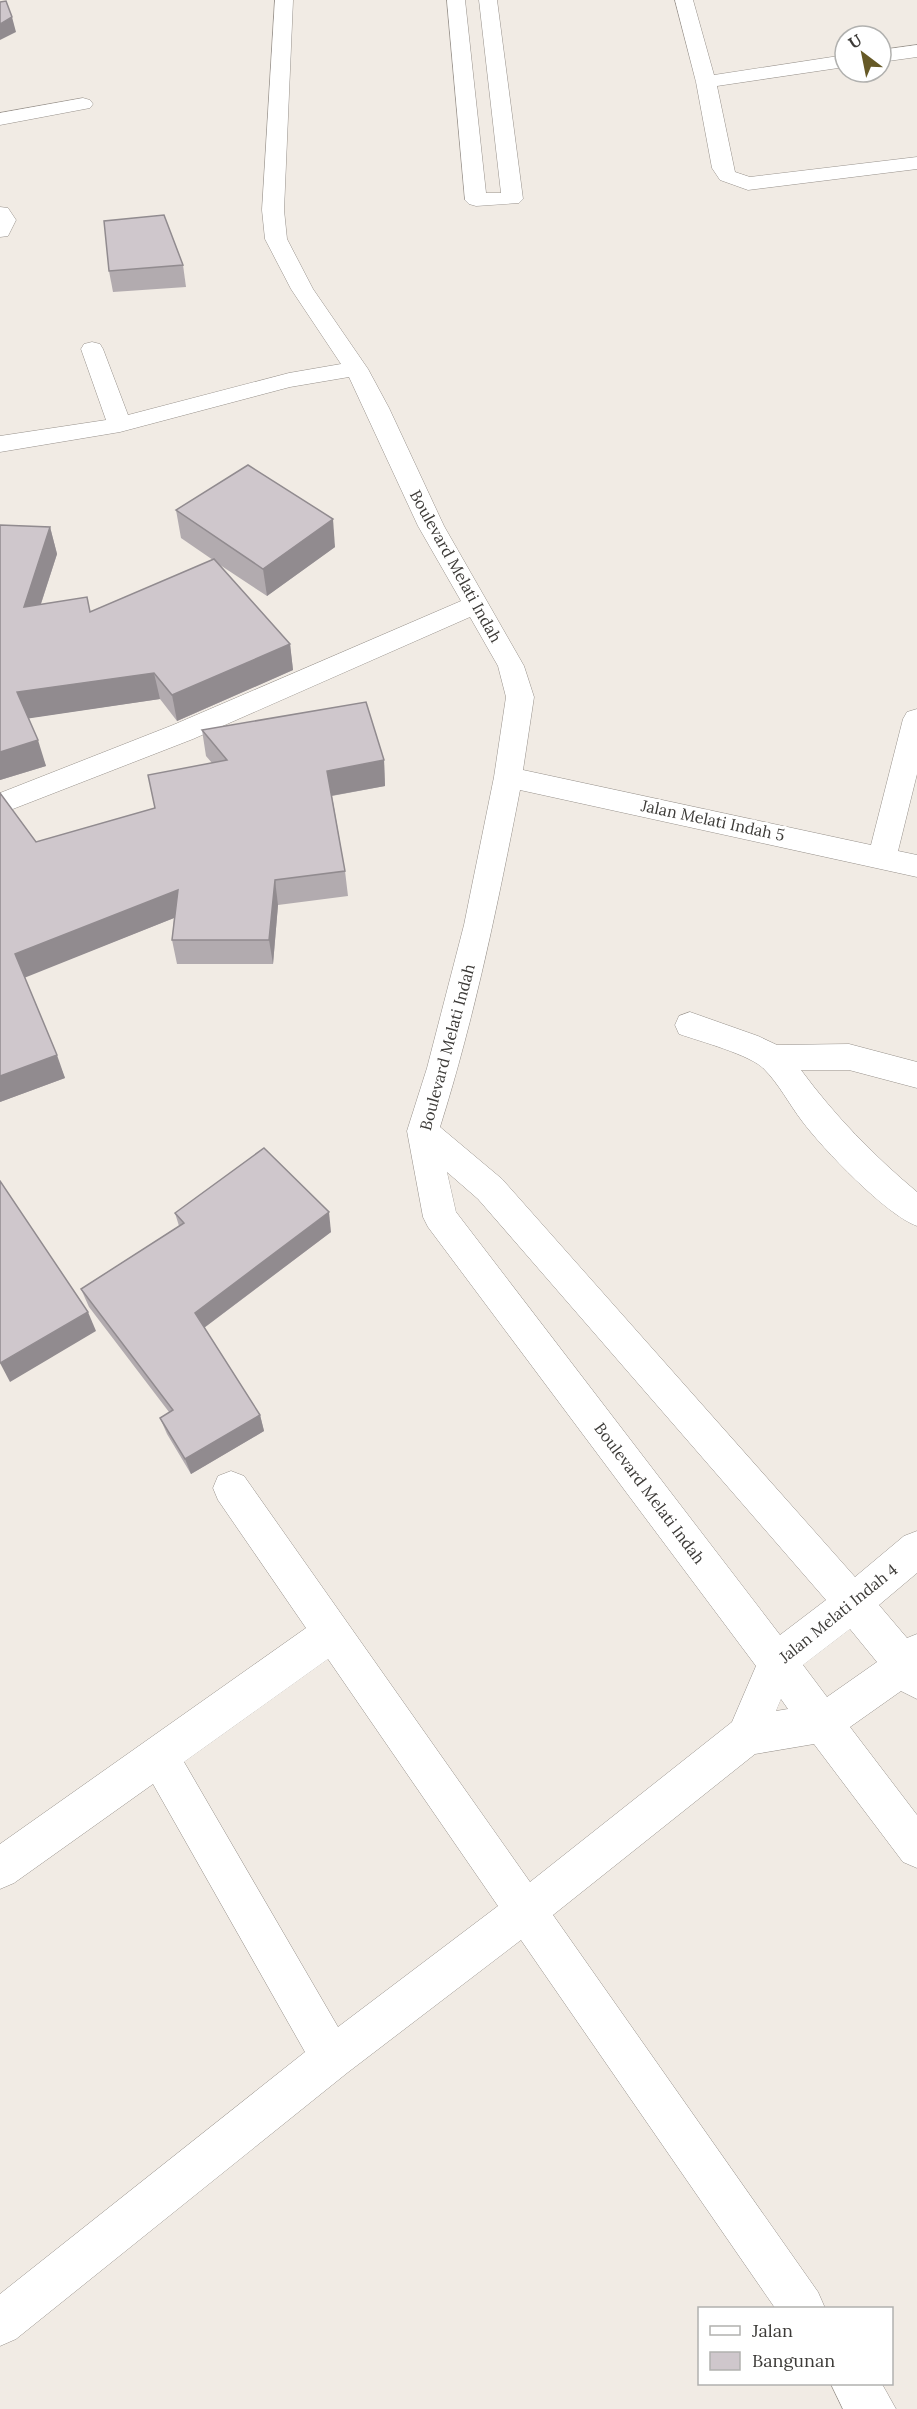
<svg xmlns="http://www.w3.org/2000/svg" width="917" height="2409" viewBox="0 0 917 2409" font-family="Lora,serif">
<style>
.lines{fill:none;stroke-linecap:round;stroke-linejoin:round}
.minor-casing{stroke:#97918b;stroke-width:1}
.minor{fill:#fff;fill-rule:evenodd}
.wall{fill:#b2abaf}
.shaded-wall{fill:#918b8f}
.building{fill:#cfc7cc;stroke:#918b8f;stroke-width:1.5}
.labels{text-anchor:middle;stroke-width:6;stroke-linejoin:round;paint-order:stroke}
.street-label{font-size:16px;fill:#3d3b38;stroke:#fff}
</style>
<rect width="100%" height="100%" fill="#f1ebe4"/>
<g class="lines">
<g class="minor-casing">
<g id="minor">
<path d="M 275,0 L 293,0 L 284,210 L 287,239 L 313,289 L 368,369 L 389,408 L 444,526 L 524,666 L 534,697 L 523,770 L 871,845 L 903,719 L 907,712 L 917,709 L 917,774 L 898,851 L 917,855 L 917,877 L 520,790 C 498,903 475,1016 440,1127 L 502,1179 L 855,1577 L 904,1536 L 917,1531 L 917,1573 L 879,1605 L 907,1638 L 917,1634 L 917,1699 L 901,1691 L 850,1727 L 917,1815 L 917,1868 L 903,1862 L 814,1744 L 755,1754 L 553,1915 L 818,2292 L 825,2308 L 775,2308 L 521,1940 L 347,2073 L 16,2339 L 0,2346 L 0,2294 L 305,2052 L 153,1784 L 14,1883 L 0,1889 L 0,1844 L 306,1628 L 218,1500 L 213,1488 L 218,1476 L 231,1471 L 244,1476 L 530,1882 L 732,1722 L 756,1666 L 428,1227 L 423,1217 L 407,1131 L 427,1068 L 464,925 L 494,777 L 506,697 L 498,666 L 470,617 L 193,739 L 0,814 L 0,793 L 173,725 L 461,601 L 418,526 L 349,377 L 290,387 L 120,432 L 0,452 L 0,436 L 106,420 L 81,349 L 84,344 L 92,342 L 100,344 L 103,349 L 128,415 L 289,373 L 341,364 L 291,289 L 265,239 L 262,210 ZM 447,1172 L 478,1199 L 826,1600 L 780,1635 L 456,1212 ZM 850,1629 L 877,1662 L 827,1697 L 803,1665 ZM 328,1659 L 498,1906 L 338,2027 L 184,1762 ZM 781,1699 L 788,1709 L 776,1711 Z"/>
<polygon points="447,0 465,0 486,193 501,193 479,0 497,0 523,199 519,203 476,206 469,204 465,200"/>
<polygon points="675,0 693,0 714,75 845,55 845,67 717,86 735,172 750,177 917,157 917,169 748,190 720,180 712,168 696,82"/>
<polygon points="917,45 917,57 881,62 881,50"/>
<polygon points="83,98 90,100 93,104 90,108 0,125 0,113"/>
<polygon points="0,207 8,208 16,220 8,236 0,237"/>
<path d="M 690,1012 L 758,1036 L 777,1045 L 849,1044 L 917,1062 L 917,1088 L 849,1070 L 801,1070 C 835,1116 873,1155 917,1192 L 917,1226 C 886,1215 823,1149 802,1121 C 789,1104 779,1084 764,1069 C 751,1055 699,1041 679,1034 L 675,1025 L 679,1016 Z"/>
<polygon points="831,2384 882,2384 896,2409 843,2409"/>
</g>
</g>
<use href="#minor" class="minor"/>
</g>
<g class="wall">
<polygon points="183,265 186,287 113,292 109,271"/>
<polygon points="176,510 335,547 267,596 217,563 290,644 293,670 177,721 160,699 28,718 46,766 0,780 0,525 50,527 57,554 41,604 90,612 213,560 181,538"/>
<polygon points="202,730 384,760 385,786 332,796 345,871 348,896 278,905 273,964 177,964 172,940 174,918 24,977 65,1078 0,1102 0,793 36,842 155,808 212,763 206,756"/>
<polygon points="175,1213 331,1232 204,1328 260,1415 264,1431 191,1474 167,1434 160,1418 169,1412 89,1307 81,1289 179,1226"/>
</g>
<g class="shaded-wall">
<polygon points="12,17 16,32 0,40 0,24"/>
<polygon points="333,519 335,547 267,596 263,569"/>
<polygon points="50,527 57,554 31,634 24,607"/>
<polygon points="290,644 293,670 177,721 172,695"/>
<polygon points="154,673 160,699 25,719 17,692"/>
<polygon points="38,740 46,766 0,780 0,752"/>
<polygon points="384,760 385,786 330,796 327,771"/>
<polygon points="275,880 278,905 273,964 269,940"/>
<polygon points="178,890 184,914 24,978 15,954"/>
<polygon points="57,1055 65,1078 0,1102 0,1076"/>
<polygon points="329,1212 331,1232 201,1330 195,1313"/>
<polygon points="88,1312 96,1331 10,1382 0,1363"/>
<polygon points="260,1415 264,1431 191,1474 185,1459"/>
</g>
<g class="building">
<polygon points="6,1 12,17 0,24 0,2"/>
<polygon points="164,215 183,265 109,271 104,221"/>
<polygon points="248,465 333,519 263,569 176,510"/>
<polygon points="0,525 50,527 24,607 87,597 90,612 214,559 290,644 172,695 154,673 17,692 38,740 0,752"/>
<polygon points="366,702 384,760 327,771 345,871 275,880 269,940 172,940 178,890 15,954 57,1055 0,1076 0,793 36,842 155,808 148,775 227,760 202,730"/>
<polygon points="264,1148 329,1212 195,1313 260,1415 185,1459 160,1418 173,1410 81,1289 184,1223 175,1213"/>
<polygon points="0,1181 88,1312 0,1363"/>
</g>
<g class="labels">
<g class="street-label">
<text transform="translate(456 566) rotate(61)" y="6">Boulevard Melati Indah</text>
<text transform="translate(713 820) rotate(12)" y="6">Jalan Melati Indah 5</text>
<text transform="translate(447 1047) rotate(-75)" y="6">Boulevard Melati Indah</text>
<text transform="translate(650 1493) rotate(53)" y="6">Boulevard Melati Indah</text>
<text transform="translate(838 1613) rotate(-39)" y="6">Jalan Melati Indah 4</text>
</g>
</g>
<rect x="698" y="2307" width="195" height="78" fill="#ffffff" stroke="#b1b1af" stroke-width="1.5"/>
<rect x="710" y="2326" width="30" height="9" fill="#ffffff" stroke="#b1b1af" stroke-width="1.5"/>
<text x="752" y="2337" font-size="18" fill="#3d3b38">Jalan</text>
<rect x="710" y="2352" width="30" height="18" fill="#cfc7cc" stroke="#b1b1af" stroke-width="1.5"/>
<text x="752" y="2367" font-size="18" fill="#3d3b38">Bangunan</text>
<g transform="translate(863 54) rotate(328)"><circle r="28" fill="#ffffff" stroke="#b1b1af" stroke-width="1.5"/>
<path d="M0-4.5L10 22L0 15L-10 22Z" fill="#665926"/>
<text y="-9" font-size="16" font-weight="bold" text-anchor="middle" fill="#3d3b38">U</text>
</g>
</svg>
